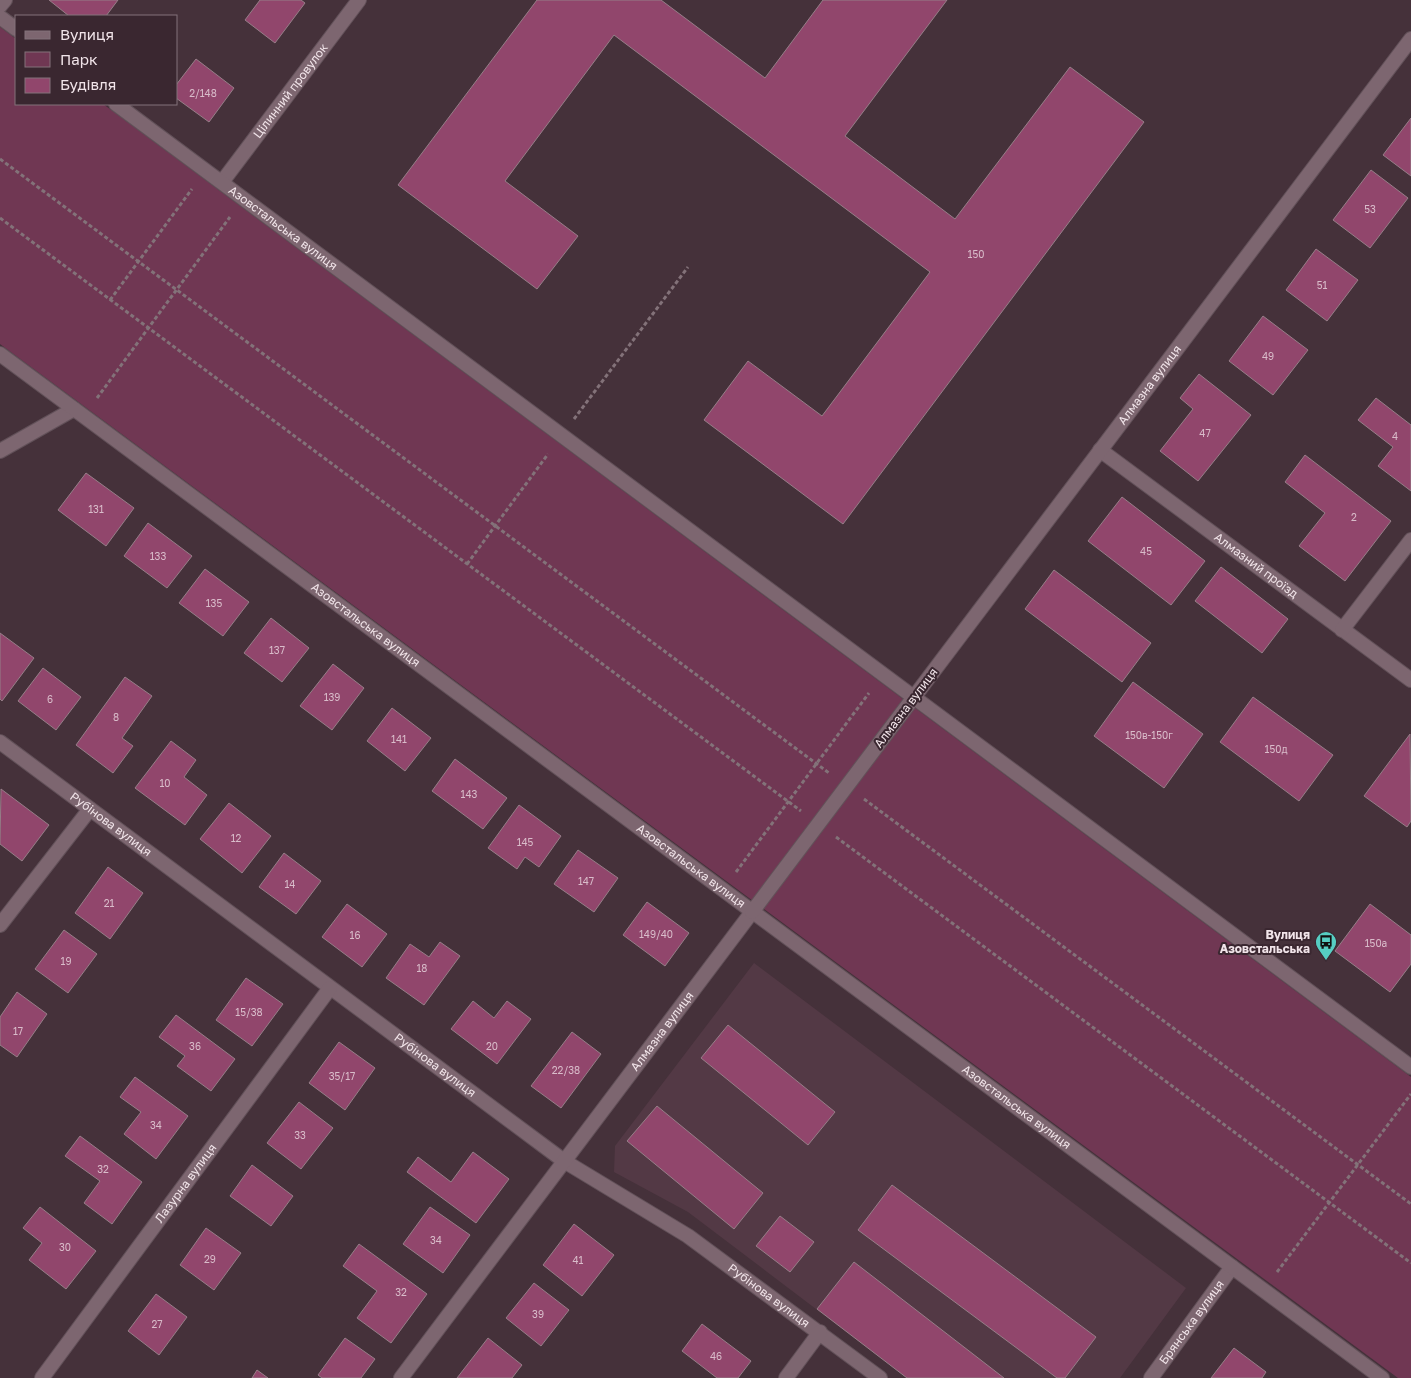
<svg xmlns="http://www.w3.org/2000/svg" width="1411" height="1378" viewBox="0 0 1411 1378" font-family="'Golos Text',sans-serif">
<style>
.built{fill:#533945}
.green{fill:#703753}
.building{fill:#91466c;stroke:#967e88}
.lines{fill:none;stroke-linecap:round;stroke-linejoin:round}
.service-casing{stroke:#625159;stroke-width:16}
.minor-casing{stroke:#625159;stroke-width:16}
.tertiary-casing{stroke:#625159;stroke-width:16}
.path{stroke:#837279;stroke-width:3;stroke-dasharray:4 2.5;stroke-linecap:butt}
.service{stroke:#7d6670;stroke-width:14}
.minor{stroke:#7d6670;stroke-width:14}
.tertiary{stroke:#7d6670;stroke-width:14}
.labels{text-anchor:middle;stroke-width:4;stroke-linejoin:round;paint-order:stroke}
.number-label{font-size:10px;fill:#d9bcca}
.street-label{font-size:12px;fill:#f1e4e9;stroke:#3a2730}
.poi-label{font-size:12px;font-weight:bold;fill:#f1e4e9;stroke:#3a2730;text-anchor:end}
</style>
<rect width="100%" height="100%" fill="#45313a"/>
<polygon class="built" points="754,963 1186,1288 1120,1378 907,1378 688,1212 614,1172 615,1146"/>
<polygon class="green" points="0,27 16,39 16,104 103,104 1411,1077 1411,1378 1398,1378 0,344"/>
<g class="building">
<polygon points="49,0 118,0 106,16 69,16"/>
<polygon points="260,0 301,0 305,3 275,43 245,20"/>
<polygon points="537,0 661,0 765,78 823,0 947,0 845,136 955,219 1070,67 1144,122 843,524 704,420 748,361 822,416 930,272 614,35 505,181 578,236 537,289 398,185"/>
<polygon points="196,59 234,88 209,122 176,98 176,85"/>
<polygon points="1411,118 1411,176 1383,155"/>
<polygon points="1371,170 1408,198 1370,248 1333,220"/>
<polygon points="1316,249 1358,280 1327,321 1286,290"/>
<polygon points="1263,316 1308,350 1273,395 1229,361"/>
<polygon points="1199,374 1251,415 1198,481 1160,451 1193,409 1180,398"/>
<polygon points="1376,398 1411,425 1411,491 1378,466 1393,447 1358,420"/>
<polygon points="1305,455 1391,521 1345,581 1299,546 1325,513 1285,482"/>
<polygon points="86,473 134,508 106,546 58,510"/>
<polygon points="1122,497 1205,561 1171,605 1088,541"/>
<polygon points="148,523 192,556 167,588 124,556"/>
<polygon points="1221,567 1288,619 1262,653 1195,601"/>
<polygon points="205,569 249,602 223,636 179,603"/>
<polygon points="1054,570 1151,643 1122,682 1025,609"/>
<polygon points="271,618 309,648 282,682 244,653"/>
<polygon points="0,633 34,658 2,701 0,699"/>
<polygon points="333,664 364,688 332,730 300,706"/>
<polygon points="43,668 81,697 56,730 18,701"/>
<polygon points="125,677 152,696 122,738 133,746 113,773 76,745"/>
<polygon points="1133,682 1203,734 1164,788 1094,736"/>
<polygon points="1253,697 1333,755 1299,801 1220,742"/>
<polygon points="392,708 431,738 405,771 367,741"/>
<polygon points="1410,734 1411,821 1407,827 1364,796"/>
<polygon points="171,741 196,760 184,777 207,795 185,825 135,788"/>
<polygon points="455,759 507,798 483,829 432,791"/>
<polygon points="1,789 49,825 22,861 0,844"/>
<polygon points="229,803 271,836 242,873 200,839"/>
<polygon points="519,805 561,836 539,867 525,857 517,869 488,848"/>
<polygon points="578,850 618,878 594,912 554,884"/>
<polygon points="284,853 321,881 296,914 259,887"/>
<polygon points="108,867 143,893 110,939 75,913"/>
<polygon points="647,902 689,933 665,966 623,935"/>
<polygon points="347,904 387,934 362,967 322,937"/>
<polygon points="1370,904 1411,935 1411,964 1390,992 1335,951"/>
<polygon points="64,930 97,954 68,993 35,969"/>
<polygon points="440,942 460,956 424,1005 386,978 410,944 429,957"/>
<polygon points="246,978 283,1004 252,1046 216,1020"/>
<polygon points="17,992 47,1014 17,1057 0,1045 0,1017"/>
<polygon points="473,1001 494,1018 507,1001 531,1019 497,1064 451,1029"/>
<polygon points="176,1015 235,1059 211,1091 177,1066 185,1056 159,1037"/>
<polygon points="728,1025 835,1112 808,1145 701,1058"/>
<polygon points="572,1032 601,1054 561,1108 531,1086"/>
<polygon points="339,1042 375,1068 345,1110 309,1083"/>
<polygon points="135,1077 188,1116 156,1159 124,1134 141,1112 120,1097"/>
<polygon points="299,1102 333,1128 301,1169 267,1143"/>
<polygon points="657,1106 763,1193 734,1229 627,1141"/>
<polygon points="80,1136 142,1182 112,1224 84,1203 100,1181 65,1156"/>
<polygon points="473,1152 509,1179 476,1223 407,1172 418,1157 451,1182"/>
<polygon points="252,1165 293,1196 271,1226 230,1196"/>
<polygon points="892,1185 1096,1337 1065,1378 1057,1378 858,1230"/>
<polygon points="40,1207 96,1251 66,1289 29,1260 42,1243 23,1228"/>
<polygon points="430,1207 470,1235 443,1273 403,1244"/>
<polygon points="780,1216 814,1242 790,1272 756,1246"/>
<polygon points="574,1224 614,1255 582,1296 543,1265"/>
<polygon points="206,1228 241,1253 214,1290 180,1265"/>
<polygon points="359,1244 427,1294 391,1343 357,1318 377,1291 343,1266"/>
<polygon points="854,1262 1004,1378 907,1378 817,1309"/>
<polygon points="534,1283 569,1310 541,1346 506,1318"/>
<polygon points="156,1294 187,1317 159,1355 128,1331"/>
<polygon points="702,1324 751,1361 738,1378 717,1378 682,1351"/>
<polygon points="345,1338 375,1359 361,1378 322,1378 318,1375"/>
<polygon points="488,1338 522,1365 512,1378 457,1378"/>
<polygon points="1234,1348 1266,1372 1262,1378 1211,1378"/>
<polygon points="257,1370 268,1378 252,1378"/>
</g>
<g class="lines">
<g class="service-casing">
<polyline id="service" points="0,451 74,409"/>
</g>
<g class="minor-casing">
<g id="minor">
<polyline points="0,6 5,0"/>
<path id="s1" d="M 222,182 L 359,0"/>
<path id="s2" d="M 1100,450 L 1411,680"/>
<polyline points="1342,630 1411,540"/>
<path id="s3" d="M 914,697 L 1411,39"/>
<path id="s4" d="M 0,742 L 564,1161 L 688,1236 L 880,1378"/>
<polyline points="0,925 90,809"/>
<path id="s5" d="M 42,1378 L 330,988"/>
<path id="s6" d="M 401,1378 L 752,912"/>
<polyline points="786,1378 820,1332"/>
<path id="s7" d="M 1151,1378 L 1232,1267"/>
</g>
</g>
<g class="tertiary-casing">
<g id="tertiary">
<polyline points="0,17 16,29"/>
<path id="s8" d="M 116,104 L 1411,1067"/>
<path id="s9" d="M 0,354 L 1382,1378"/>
<polyline points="752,912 914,697"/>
</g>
</g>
<g class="path">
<polyline points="0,159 829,773"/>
<polyline points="0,218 801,811"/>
<polyline points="110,300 192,189"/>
<polyline points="97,398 230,217"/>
<polyline points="574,419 688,267"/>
<polyline points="467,564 548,454"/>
<polyline points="864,799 1411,1204"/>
<polyline points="836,837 1411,1263"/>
<polyline points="736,872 869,693"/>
<polyline points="1277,1272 1411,1094"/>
</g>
<use href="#service" class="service"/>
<use href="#minor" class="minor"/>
<use href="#tertiary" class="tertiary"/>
</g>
<defs>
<g id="bus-pin" transform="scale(1.125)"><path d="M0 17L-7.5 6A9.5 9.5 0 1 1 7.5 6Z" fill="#56cec3" stroke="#3a2730"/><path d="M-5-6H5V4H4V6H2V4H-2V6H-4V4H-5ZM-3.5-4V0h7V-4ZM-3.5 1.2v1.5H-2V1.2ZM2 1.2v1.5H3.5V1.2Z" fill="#111"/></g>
</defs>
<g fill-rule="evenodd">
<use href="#bus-pin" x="1326" y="942"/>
</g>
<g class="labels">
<g class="number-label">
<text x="203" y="97">2/148</text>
<text x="1370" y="213">53</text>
<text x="976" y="258">150</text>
<text x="1322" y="289">51</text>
<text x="1268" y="360">49</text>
<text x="1205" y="437">47</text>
<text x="1395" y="440">4</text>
<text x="96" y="513">131</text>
<text x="1354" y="521">2</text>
<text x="1146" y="555">45</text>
<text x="158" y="560">133</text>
<text x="214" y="607">135</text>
<text x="277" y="654">137</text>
<text x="332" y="701">139</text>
<text x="50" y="703">6</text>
<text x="116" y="721">8</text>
<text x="1149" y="739">150в-150г</text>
<text x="399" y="743">141</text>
<text x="1276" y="753">150д</text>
<text x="165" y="787">10</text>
<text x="469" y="798">143</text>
<text x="236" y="842">12</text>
<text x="525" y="846">145</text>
<text x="586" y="885">147</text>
<text x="290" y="888">14</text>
<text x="109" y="907">21</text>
<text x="656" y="938">149/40</text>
<text x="355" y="939">16</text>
<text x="1376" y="947">150а</text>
<text x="66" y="965">19</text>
<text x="422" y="972">18</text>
<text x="249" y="1016">15/38</text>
<text x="18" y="1035">17</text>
<text x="195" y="1050">36</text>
<text x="492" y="1050">20</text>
<text x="566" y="1074">22/38</text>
<text x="342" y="1080">35/17</text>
<text x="156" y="1129">34</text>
<text x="300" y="1139">33</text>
<text x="103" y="1173">32</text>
<text x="436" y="1244">34</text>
<text x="65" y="1251">30</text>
<text x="210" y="1263">29</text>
<text x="578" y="1264">41</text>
<text x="401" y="1296">32</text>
<text x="538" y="1318">39</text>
<text x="157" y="1328">27</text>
<text x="716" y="1360">46</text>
</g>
<g class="street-label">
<text dy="4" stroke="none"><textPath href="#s1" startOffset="114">Цілинний провулок</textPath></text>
<text dy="4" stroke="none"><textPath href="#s8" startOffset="208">Азовстальська вулиця</textPath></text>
<text dy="4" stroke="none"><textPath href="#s3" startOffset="391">Алмазна вулиця</textPath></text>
<text dy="4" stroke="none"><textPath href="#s2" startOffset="194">Алмазний проїзд</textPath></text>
<text dy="4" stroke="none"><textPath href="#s9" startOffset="455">Азовстальська вулиця</textPath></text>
<text transform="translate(906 708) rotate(-53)" y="4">Алмазна вулиця</text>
<text dy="4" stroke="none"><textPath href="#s4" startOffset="138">Рубінова вулиця</textPath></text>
<text dy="4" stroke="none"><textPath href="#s9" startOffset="860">Азовстальська вулиця</textPath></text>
<text dy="4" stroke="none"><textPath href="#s6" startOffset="434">Алмазна вулиця</textPath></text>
<text dy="4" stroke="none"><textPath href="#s4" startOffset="542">Рубінова вулиця</textPath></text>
<text dy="4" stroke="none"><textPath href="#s9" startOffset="1265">Азовстальська вулиця</textPath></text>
<text dy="4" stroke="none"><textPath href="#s5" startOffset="242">Лазурна вулиця</textPath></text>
<text dy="4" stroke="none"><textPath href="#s4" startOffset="948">Рубінова вулиця</textPath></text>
<text dy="4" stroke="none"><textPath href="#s7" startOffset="69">Брянська вулиця</textPath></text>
</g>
<g class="poi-label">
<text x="1310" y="939">Вулиця<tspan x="1310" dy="14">Азовстальська</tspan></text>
</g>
</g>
<rect x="15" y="15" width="162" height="90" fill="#3a2730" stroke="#83737a"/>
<rect x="25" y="31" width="25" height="8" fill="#7d6670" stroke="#83737a"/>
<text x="60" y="40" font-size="15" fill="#f1e4e9">Вулиця</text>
<rect x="25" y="52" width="25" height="15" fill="#703753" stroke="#83737a"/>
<text x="60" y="65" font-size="15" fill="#f1e4e9">Парк</text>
<rect x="25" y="78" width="25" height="15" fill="#91466c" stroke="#83737a"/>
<text x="60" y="90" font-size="15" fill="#f1e4e9">Будівля</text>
</svg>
